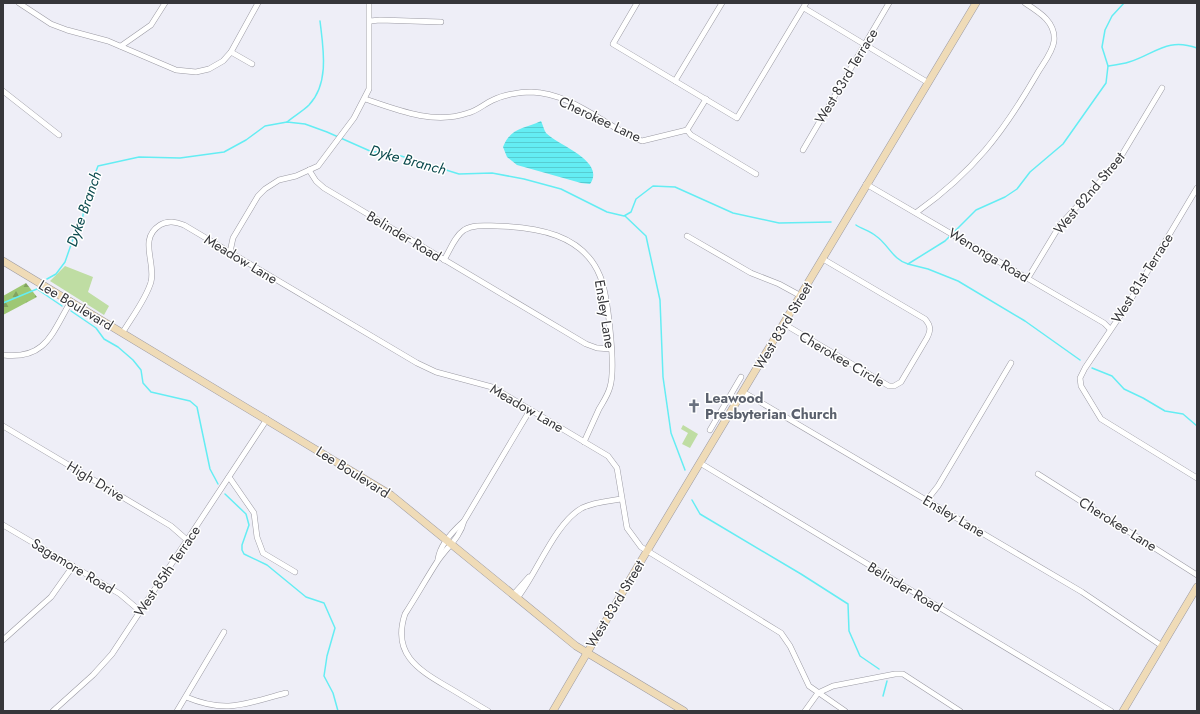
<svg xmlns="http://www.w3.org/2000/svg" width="1200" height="714" viewBox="0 0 1200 714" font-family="Jost,sans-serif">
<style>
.forest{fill:url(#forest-firs)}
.park{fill:#bfdda3}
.water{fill:url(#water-rules)}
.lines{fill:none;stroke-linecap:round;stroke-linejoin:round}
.stream{stroke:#64edf3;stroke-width:1.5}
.street-casing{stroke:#9b9aa3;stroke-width:6}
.secondary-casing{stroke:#9b9aa3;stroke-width:8}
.street{stroke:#fff;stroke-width:5}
.secondary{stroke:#efdbb7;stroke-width:7}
.labels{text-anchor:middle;stroke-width:3;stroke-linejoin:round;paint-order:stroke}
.street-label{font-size:14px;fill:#36363a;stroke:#fff}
.worship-label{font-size:14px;font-weight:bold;fill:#5b616d;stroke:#fff;text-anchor:start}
.water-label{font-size:15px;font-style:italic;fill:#0b4a4d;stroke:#fff}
</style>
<defs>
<pattern id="forest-firs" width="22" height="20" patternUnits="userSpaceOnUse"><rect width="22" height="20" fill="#9ec774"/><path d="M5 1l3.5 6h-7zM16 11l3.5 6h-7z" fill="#82a260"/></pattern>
<pattern id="water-rules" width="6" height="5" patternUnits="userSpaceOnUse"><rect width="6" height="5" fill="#64edf3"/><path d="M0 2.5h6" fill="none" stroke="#57ccd1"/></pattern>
</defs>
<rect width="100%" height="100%" fill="#eeeef7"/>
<polygon class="forest" points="26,283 37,297 3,315 3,296"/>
<g class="park">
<polygon points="65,266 93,277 88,292 109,306 104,315 50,281"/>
<polygon points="683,425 698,434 690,448 682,444 688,433 681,429"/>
</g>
<path class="water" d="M 541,121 C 543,125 544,130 546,133 C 559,146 606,161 590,184 L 581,183 L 517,165 L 507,157 L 503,147 C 511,127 524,129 541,121 Z"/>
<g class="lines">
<g class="stream">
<path d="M 1108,66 C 1115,65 1123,64 1129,62 C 1155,54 1167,37 1197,48"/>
<path d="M 287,122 C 294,116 303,111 309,105 C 330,83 323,47 320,21"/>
<polyline points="625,216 646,236 660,300 663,377 671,433 685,470"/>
<path d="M 856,225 C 862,229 870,231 876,236 C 888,244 893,260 908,264 L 945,241 L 950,236"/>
<polyline points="953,233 976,210 1005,197 1017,189 1030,172 1063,144 1106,83 1108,66 1102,47 1105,30 1112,16 1124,3"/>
<polyline points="908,264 928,269 958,281 1025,321 1080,360"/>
<polyline points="47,279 56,274 65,262 73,239 82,221 86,197 98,166 139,157 180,158 224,152 246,140 265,126 287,122 305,124 327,132 370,151 401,156 459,174 492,173 524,179 561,189 607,212 624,216 631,212 636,199 653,186 675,187 733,213 779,223 831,222"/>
<polyline points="3,303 37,289 62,306"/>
<polyline points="71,311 96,328 104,339 118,347 133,360 141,370 143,383 151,392 190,401 197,407 210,469 218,484"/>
<polyline points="1092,368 1112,376 1124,389 1143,398 1165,411 1183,414 1197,426"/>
<polyline points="225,494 246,514 249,525 242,545 242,550 244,554 267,565 306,597 324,603 335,628 327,656 324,676 333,693 338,711"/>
<polyline points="692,500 700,514 801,574 848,604 849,631 860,656 879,669"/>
<polyline points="883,696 887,681"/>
</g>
<g class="street-casing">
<g id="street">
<polyline points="19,3 51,24 67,30 108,41 176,70 196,72 209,69 223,61 231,52 258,3"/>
<polyline points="637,3 613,44 737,118 806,3"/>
<polyline points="804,8 927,82"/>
<polyline points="370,21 380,20 441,22"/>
<polyline points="121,46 151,25 165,3"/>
<polyline points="231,52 252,64"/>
<polyline points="675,81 722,3"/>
<polyline points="3,91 59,135"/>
<path d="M 365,99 C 397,110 434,125 468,113 C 477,111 484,104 493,100 C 503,95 519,92 531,92 C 573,93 605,127 642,141 L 687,130"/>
<polyline points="687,130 691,135 756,174"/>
<polyline points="687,130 706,99"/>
<polyline points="803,150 889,3"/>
<polyline points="309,170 316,181 324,188 586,344 597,348 611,349"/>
<polyline points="866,184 1104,323 1110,329"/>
<polyline points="1197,188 1128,304 1085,368 1080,378 1081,386 1101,419 1197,478"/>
<path d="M 917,212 C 973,172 1003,133 1037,74 C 1042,65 1053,52 1054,41 C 1056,22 1039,12 1025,3"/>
<polyline points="687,236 751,273 779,284 801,296"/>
<polyline points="230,252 233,238 258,196 265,189 279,180 296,176 318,166 354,118 369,89 369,3"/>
<path d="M 444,260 C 450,250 455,236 464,230 C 474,224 487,226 497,226 C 536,227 583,234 600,276 C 608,295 616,368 610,387 C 608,395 603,402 599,409 C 594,420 589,431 584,442"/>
<polyline points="1028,278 1060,225 1117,163 1162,88"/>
<path d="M 784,324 L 889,386 L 894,386 L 901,382 L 927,338 C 931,330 931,326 925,319 L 823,259"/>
<path d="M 123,332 C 132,317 146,299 151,282 C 156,262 138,239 160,225 C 168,220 176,222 184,225 L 417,363 L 436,372 L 492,387 L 608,456 L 617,468 L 627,528 L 641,547 L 781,633 L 790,646 L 809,686 L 845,711"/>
<path d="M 3,355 C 46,360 52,333 71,301"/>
<polyline points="743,392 1082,592 1162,646"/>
<polyline points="3,426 171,526 187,540"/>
<polyline points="710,430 741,377"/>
<polyline points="700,463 1111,711"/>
<polyline points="1038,474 1197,575"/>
<polyline points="229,477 254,513 257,537 263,553 295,572"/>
<polyline points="927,500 938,486 1011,363"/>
<polyline points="3,525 120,594 140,611"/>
<path d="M 438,559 C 440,545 453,531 463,522"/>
<polyline points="514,594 529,577"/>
<path d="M 518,597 C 537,573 555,523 582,508 C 594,502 609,501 621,499"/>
<polyline points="3,640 51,597 73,566"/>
<path d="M 186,697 C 227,714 244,704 286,693"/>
<polyline points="53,711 93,675 112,654 267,419"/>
<polyline points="177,711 224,632"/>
<path d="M 488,711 C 474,703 460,694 446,686 C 417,669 392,653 405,614 C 416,597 426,579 437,562 C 446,548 460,538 464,521 L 530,410"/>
<polyline points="805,711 818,693 833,686 895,674 903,674 960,711"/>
</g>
</g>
<g class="secondary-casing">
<g id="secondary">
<polyline points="3,261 391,495 576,646 684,711"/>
<polyline points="553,711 635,571 976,3"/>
<polyline points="1123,711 1197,587"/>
</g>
</g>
<use href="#street" class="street"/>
<use href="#secondary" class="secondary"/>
</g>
<defs>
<g id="church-bare" transform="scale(1.08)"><path d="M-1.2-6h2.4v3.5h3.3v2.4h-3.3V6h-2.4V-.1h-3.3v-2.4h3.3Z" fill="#6b7280" stroke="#fff" stroke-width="2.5" paint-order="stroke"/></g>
</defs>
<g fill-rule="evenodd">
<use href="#church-bare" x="694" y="406"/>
</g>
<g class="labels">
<g class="street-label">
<text transform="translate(846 76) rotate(-59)" y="5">West 83rd Terrace</text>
<text transform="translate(600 119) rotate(25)" y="5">Cherokee Lane</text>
<text transform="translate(1089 193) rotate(-50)" y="5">West 82nd Street</text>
<text transform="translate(404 236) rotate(31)" y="5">Belinder Road</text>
<text transform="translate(989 255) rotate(31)" y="5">Wenonga Road</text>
<text transform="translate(241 259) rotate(31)" y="5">Meadow Lane</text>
<text transform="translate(1142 278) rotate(-58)" y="5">West 81st Terrace</text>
<text transform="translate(76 305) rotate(31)" y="5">Lee Boulevard</text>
<text transform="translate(605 314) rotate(81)" y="5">Ensley Lane</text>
<text transform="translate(783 326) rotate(-59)" y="5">West 83rd Street</text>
<text transform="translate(842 359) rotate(30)" y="5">Cherokee Circle</text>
<text transform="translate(527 408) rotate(30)" y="5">Meadow Lane</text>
<text transform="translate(353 472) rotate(32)" y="5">Lee Boulevard</text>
<text transform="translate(96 481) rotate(31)" y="5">High Drive</text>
<text transform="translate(954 516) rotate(30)" y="5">Ensley Lane</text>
<text transform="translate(1118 524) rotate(32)" y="5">Cherokee Lane</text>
<text transform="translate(73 566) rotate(31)" y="5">Sagamore Road</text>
<text transform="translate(167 571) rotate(-56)" y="5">West 85th Terrace</text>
<text transform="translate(905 587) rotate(31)" y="5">Belinder Road</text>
<text transform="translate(615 604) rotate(-59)" y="5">West 83rd Street</text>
</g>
<g class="worship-label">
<text x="705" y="403">Leawood<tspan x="705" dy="16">Presbyterian Church</tspan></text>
</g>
<g class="water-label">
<text transform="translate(408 160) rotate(15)" y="5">Dyke Branch</text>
<text transform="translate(84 209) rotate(-71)" y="5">Dyke Branch</text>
</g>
</g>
<rect width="1200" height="714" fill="none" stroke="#36363a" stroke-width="8"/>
</svg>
